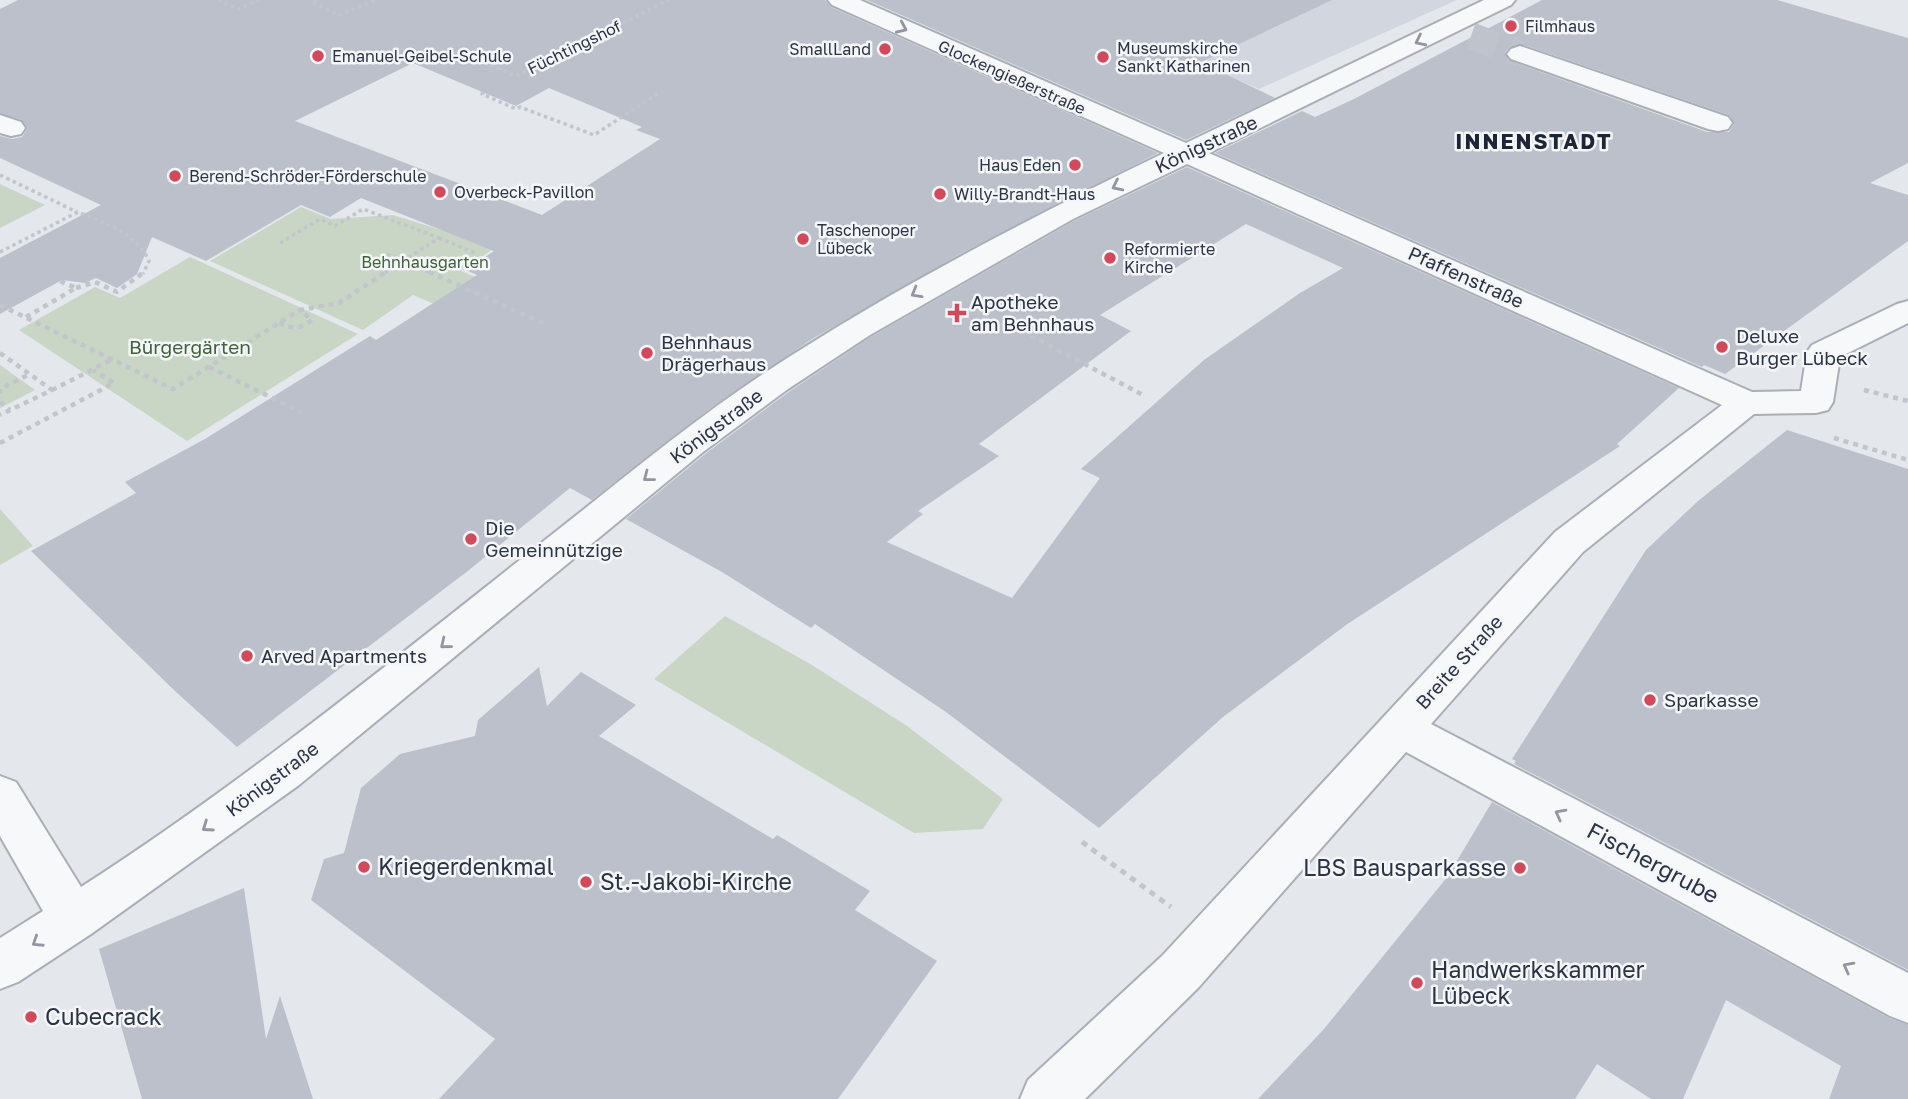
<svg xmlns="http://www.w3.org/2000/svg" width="1908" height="1099" viewBox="0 0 1908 1099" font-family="'Golos Text',sans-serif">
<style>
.built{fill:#d2d6de}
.green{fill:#c9d6c5}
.building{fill:#bbc0ca;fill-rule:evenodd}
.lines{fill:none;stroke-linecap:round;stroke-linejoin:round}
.minor-tunnel{stroke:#bfc3cb;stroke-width:27;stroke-dasharray:27 14;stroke-linecap:butt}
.minor-casing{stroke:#a9aeb7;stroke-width:4}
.path-far2{stroke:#c2c5cb;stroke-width:3.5;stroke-dasharray:3.5 3.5;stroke-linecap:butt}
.path-far1{stroke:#c2c5cb;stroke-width:4.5;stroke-dasharray:5 5;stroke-linecap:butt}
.path{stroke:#c2c5cb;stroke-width:5;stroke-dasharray:6 6;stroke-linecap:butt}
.minor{fill:#f7f8fa;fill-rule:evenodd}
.oneway{stroke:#9196a0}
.poi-dot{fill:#d1495b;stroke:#f4f6f9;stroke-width:2.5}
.labels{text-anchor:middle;stroke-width:5;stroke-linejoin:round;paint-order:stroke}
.far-poi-label{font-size:16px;fill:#2b3445;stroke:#f4f6f9;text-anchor:start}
.far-street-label{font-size:16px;fill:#2b3445;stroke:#f4f6f9}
.far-park-label{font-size:16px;fill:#3f6138;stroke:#f4f6f9}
.street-label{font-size:19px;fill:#2b3445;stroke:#f4f6f9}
.poi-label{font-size:19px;fill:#2b3445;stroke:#f4f6f9;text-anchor:start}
.park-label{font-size:19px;fill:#3f6138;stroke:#f4f6f9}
.far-district-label{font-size:21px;font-weight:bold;letter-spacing:2px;fill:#1d2536;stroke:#f4f6f9}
.near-street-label{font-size:23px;fill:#2b3445;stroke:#f4f6f9}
.near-poi-label{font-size:23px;fill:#2b3445;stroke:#f4f6f9;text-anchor:start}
</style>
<rect width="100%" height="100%" fill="#e4e7ec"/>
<polygon class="built" points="1060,0 1457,0 1259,89"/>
<g class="green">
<polygon points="0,184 45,205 0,228"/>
<polygon points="301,207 331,219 393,215 496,247 461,271 533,302 494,330 413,295 363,330 210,261"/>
<polygon points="190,257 358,334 187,441 19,330 95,287 120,298"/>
<polygon points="0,365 35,390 0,408"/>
<polygon points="0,509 33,546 0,565"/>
<polygon points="725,616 812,665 907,726 1003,799 983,829 914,833 654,679"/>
</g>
<g class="building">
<path d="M 18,0 L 825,0 L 831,7 L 1158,153 L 960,254 L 812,339 L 708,410 L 592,500 L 570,488 L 469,570 L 237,747 L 176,692 L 31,551 L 136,493 L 125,482 L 205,439 L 370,336 L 376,340 L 477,275 L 466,270 L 494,251 L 361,198 L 330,217 L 301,205 L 206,261 L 152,237 L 137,274 L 117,288 L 96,278 L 85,283 L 62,280 L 0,314 L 0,258 L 101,205 L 0,158 L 0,136 L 12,139 L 22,137 L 27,129 L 22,120 L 0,113 L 0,9 ZM 413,63 L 516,106 L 549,88 L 642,127 L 636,130 L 660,139 L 542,215 L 295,121 Z"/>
<polygon points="867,0 1332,0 1201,62 1275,98 1186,140"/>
<path d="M 1542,0 L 1777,0 L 1908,38 L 1908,163 L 1870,183 L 1908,195 L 1908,241 L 1725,374 L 1704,365 L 1702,367 L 1215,153 L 1302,111 L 1315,117 L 1354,99 ZM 1521,44 L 1729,115 L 1734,124 L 1729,132 L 1707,132 L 1510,61 L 1505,52 L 1510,47 Z"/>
<path d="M 1187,167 L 1679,388 L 1617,444 L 1620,446 L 1346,625 L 1223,717 L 1099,828 L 946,712 L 815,624 L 811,628 L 722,572 L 626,519 L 705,454 L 790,391 L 871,337 L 1074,221 ZM 1246,224 L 1343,268 L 1300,293 L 1204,360 L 1081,469 L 1100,478 L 1012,598 L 887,542 L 923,514 L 918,511 L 999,456 L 979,444 L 1131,331 L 1100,315 Z"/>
<polygon points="1787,430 1908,469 1908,970 1514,764 1516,761 1512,759 1646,550 1698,501"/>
<polygon points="539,667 547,706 581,672 636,705 599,736 773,839 777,835 870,891 855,910 937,961 838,1099 439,1099 495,1039 311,900 324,859 344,853 361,788 400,754 475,736 478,720"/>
<polygon points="1492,802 1889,1018 1908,1025 1908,1099 1829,1099 1841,1066 1726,1000 1683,1099 1651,1099 1597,1064 1575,1099 1258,1099 1324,1029 1448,876"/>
<polygon points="244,888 266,1039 280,996 313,1099 142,1099 99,949"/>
</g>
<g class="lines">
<polyline class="minor-tunnel" points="1471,36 1520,54"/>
<g class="minor-casing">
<g id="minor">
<path d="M 828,0 L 860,0 L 1186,143 L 1484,0 L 1515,0 L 1511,5 L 1209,153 L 1752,392 L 1801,391 L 1807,352 L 1812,345 L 1897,304 L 1908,301 L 1908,323 L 1840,357 L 1833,402 L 1828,410 L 1816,413 L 1754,414 L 1583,552 L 1431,724 L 1908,973 L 1908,1023 L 1890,1016 L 1406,752 L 1198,988 L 1085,1099 L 1020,1099 L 1028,1080 L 1162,956 L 1555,532 L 1722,405 L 1187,164 L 1073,219 L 870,335 L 788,389 L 703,452 L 299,785 L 91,934 L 18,982 L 0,989 L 0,938 L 43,911 L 0,836 L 0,776 L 16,782 L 81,887 C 244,782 393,660 545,540 C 618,483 689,423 766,372 C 892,289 1028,219 1164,153 L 832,5 Z"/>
<polygon points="1520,46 1728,117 1732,123 1728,129 1718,131 1708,129 1511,59 1507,54 1511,49"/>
<polygon points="0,115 21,122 25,128 21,134 11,136 0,133"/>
</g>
</g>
<g class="path-far2">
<polyline points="218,0 238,9 259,0"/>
<polyline points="317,0 312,2 339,15 376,0"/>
<polyline points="478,59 516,76 669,0"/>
<polyline points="484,92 482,94 516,109 520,107 594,135 662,91"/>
<polyline points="0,175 77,212"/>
<polyline points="439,238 477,254"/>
<polyline points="280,243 320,219 335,226 363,209 439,238 383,274"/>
<path d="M 0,252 L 78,212 C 105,224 136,232 149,261 L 143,274"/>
<polyline points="387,254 433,274"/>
</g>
<g class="path-far1">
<polyline points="429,272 547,325"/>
<polyline points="76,288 95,282 117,292 144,272"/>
<polyline points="0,305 173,389 300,310"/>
<polyline points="26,317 76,288 60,281"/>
<path d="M 279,323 C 292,329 301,329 312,320 L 300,310 L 339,303 L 386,272"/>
<polyline points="1022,331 1143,395"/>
<polyline points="0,353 52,390 0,415"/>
<polyline points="209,367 301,412"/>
<polyline points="52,390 111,360"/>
<polyline points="1864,390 1908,401"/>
<polyline points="0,394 0,389 30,374"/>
<polyline points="0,402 10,410"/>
<polyline points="1834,438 1908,460"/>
<polyline points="0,443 114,383 93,370"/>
</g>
<polyline class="path" points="1082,842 1171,907"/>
<use href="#minor" class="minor"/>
</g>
<defs><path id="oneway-chevron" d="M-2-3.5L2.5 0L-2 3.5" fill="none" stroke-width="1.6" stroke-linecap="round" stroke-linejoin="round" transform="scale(1.75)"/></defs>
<g class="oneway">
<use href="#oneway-chevron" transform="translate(902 28) rotate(24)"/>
<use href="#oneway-chevron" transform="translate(1420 41) rotate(154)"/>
<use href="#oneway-chevron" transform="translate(1117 186) rotate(154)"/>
<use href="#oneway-chevron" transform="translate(916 293) rotate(150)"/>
<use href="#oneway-chevron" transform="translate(648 477) rotate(142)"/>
<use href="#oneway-chevron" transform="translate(445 644) rotate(141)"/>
<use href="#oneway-chevron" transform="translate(1560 814) rotate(-152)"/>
<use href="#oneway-chevron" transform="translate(207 827) rotate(145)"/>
<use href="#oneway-chevron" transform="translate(37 942) rotate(147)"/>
<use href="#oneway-chevron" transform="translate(1848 967) rotate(-152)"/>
</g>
<g class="poi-dot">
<circle cx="1511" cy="26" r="7"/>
<circle cx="885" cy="49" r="7"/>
<circle cx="318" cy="56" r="7"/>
<circle cx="1103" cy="57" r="7"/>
<circle cx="1075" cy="165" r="7"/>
<circle cx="175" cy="176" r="7"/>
<circle cx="440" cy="192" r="7"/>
<circle cx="940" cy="194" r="7"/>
<circle cx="803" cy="239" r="7"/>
<circle cx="1110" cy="258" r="7"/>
<path d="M953.5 302.5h7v7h7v7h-7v7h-7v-7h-7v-7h7z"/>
<circle cx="1722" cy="347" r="7"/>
<circle cx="647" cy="353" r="7"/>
<circle cx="471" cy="539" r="7"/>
<circle cx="247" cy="656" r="7"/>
<circle cx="1650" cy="700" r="7"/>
<circle cx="364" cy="867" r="7"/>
<circle cx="1520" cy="868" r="7"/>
<circle cx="586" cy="882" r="7"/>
<circle cx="1417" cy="983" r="7"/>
<circle cx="31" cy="1017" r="7"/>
</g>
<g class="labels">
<g class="far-poi-label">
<text x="1525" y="32">Filmhaus</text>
<text x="1117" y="54">Museumskirche<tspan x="1117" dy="18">Sankt Katharinen</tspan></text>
<text x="871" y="55" text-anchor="end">SmallLand</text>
<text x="332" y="62">Emanuel-Geibel-Schule</text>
<text x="1061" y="171" text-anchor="end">Haus Eden</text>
<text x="189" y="182">Berend-Schröder-Förderschule</text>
<text x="454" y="198">Overbeck-Pavillon</text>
<text x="954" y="200">Willy-Brandt-Haus</text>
<text x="817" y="236">Taschenoper<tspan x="817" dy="18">Lübeck</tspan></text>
<text x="1124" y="255">Reformierte<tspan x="1124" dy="18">Kirche</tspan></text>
</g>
<g class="far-street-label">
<text transform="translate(574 47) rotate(-26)" y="6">Füchtingshof</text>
<text transform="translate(1012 77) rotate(24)" y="6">Glockengießerstraße</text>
</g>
<g class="far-park-label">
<text x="425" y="268">Behnhausgarten</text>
</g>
<g class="street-label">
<text transform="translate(1206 144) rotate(-25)" y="7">Königstraße</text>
<text transform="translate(1466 277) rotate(24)" y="7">Pfaffenstraße</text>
<text transform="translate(716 426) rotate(-37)" y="7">Königstraße</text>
<text transform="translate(1459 662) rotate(-48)" y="7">Breite Straße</text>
<text transform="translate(272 779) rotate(-37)" y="7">Königstraße</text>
</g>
<g class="poi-label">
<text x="971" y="309">Apotheke<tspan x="971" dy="22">am Behnhaus</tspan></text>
<text x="1736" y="343">Deluxe<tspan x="1736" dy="22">Burger Lübeck</tspan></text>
<text x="661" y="349">Behnhaus<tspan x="661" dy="22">Drägerhaus</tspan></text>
<text x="485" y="535">Die<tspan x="485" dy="22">Gemeinnützige</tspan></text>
<text x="261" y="663">Arved Apartments</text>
<text x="1664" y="707">Sparkasse</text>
</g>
<g class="park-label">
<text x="190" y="354">Bürgergärten</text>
</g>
<g class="far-district-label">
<text x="1534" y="149">INNENSTADT</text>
</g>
<g class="near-street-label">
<text transform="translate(1653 863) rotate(28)" y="8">Fischergrube</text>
</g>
<g class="near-poi-label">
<text x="378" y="875">Kriegerdenkmal</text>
<text x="1506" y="876" text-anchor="end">LBS Bausparkasse</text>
<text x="600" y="890">St.-Jakobi-Kirche</text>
<text x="1431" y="978">Handwerkskammer<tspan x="1431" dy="26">Lübeck</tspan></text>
<text x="45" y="1025">Cubecrack</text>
</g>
</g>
</svg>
